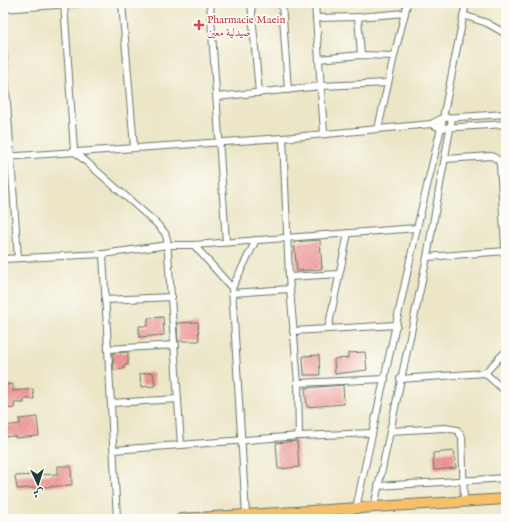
<svg xmlns="http://www.w3.org/2000/svg" width="509" height="522" viewBox="0 0 509 522" font-family="'IM FELL English',Amiri,serif">
<style>
.building{fill:url(#building-hatch)}
.lines{fill:none;stroke-linecap:round;stroke-linejoin:round}
.minor-casing{stroke:#677867;stroke-width:8}
.primary-casing{stroke:#677867;stroke-width:12}
.minor{stroke:#fff;stroke-width:6}
.primary{stroke:#f6c06b;stroke-width:10}
.health-dot{fill:#e0444e;stroke:#fdfcf7;stroke-width:1.5}
.labels{text-anchor:middle;stroke-width:3.5;stroke-linejoin:round;paint-order:stroke}
.health-label{font-size:11px;fill:#be3a42;stroke:#fdfcf7;text-anchor:start}
</style>
<defs>
<pattern id="building-hatch" width="6" height="6" patternUnits="userSpaceOnUse"><rect width="6" height="6" fill="#f19a99"/><path d="M-1 1l2-2M0 6l6-6M5 7l2-2" fill="none" stroke="#c37f7e"/></pattern>
</defs>
<rect width="100%" height="100%" fill="#fdfcf7"/>
<filter id="ink" filterUnits="userSpaceOnUse"><feTurbulence type="fractalNoise" baseFrequency=".025" numOctaves="2"/><feDisplacementMap in="SourceGraphic" scale="8" xChannelSelector="R" yChannelSelector="G"/><feConvolveMatrix kernelMatrix="1 2 1 2 8 2 1 2 1" color-interpolation-filters="sRGB"/></filter>
<filter id="wash" filterUnits="userSpaceOnUse"><feTurbulence type="fractalNoise" baseFrequency=".012" numOctaves="4" result="noise"/><feDisplacementMap in="SourceGraphic" scale="16" xChannelSelector="R" yChannelSelector="G"/><feGaussianBlur stdDeviation="0.9" result="paint"/><feColorMatrix in="noise" values="0 0 0 0 0 0 0 0 0 0 0 0 0 0 0 0 0 1.4 0 .05"/><feComposite in="paint" operator="in"/></filter>
<g filter="url(#wash)">
<rect width="100%" height="100%" fill="#ece6c7"/>
<g id="blocks">
<g class="building">
<polygon points="320,240 322,269 297,271 294,242"/>
<polygon points="163,317 164,335 139,337 139,326 148,326 148,318"/>
<polygon points="198,322 199,341 178,341 177,323"/>
<polygon points="128,352 128,365 124,365 124,369 114,370 113,353"/>
<polygon points="365,352 367,370 335,374 334,359 348,358 348,353"/>
<polygon points="319,355 320,375 304,375 303,356"/>
<polygon points="153,372 155,386 141,387 140,374"/>
<polygon points="13,384 13,391 33,389 34,399 24,399 24,403 14,403 15,408 3,409 3,385"/>
<polygon points="343,385 344,404 307,407 305,388"/>
<polygon points="37,417 39,436 15,438 15,436 3,437 3,426 20,424 19,419"/>
<polygon points="297,441 299,467 278,469 276,443"/>
<polygon points="454,451 456,468 434,470 433,453"/>
<polygon points="58,466 71,466 72,485 17,489 15,476 58,474"/>
</g>
</g>
</g>
<g filter="url(#ink)">
<use href="#blocks" fill-opacity="0" stroke="#677867" stroke-width="1"/>
<g class="lines">
<g class="minor-casing">
<g id="minor">
<polyline points="64,3 74,151 156,223 165,233 167,239 181,445"/>
<polyline points="122,3 134,147"/>
<polyline points="210,3 226,242"/>
<polyline points="251,3 259,93"/>
<polyline points="282,3 288,90"/>
<polyline points="315,3 324,133"/>
<polyline points="3,9 83,3"/>
<polyline points="405,13 407,3"/>
<polyline points="463,15 487,23 506,34"/>
<polyline points="358,17 361,55"/>
<polyline points="316,18 358,17 405,13 394,56 361,55 319,59"/>
<polyline points="3,46 18,258"/>
<polyline points="217,97 321,86 388,83"/>
<polyline points="431,124 441,128 506,124"/>
<polyline points="378,129 394,56"/>
<polyline points="283,138 289,277 298,383 299,436"/>
<polyline points="3,157 283,138 431,124 443,118 506,114"/>
<polyline points="445,159 492,156 498,160 500,164 506,264"/>
<polyline points="194,245 232,288"/>
<polyline points="103,254 117,519"/>
<polyline points="427,257 506,251"/>
<polyline points="3,259 103,254 168,245 194,245 417,228"/>
<polyline points="289,277 339,274"/>
<polyline points="232,293 290,289"/>
<polyline points="105,300 172,297"/>
<polyline points="328,329 348,233"/>
<polyline points="293,331 397,325"/>
<polyline points="108,349 176,345"/>
<polyline points="506,351 485,373 506,392"/>
<polyline points="400,379 485,373"/>
<polyline points="298,383 385,379"/>
<polyline points="111,403 178,399"/>
<polyline points="390,431 445,428 457,430 462,437 464,500"/>
<polyline points="114,450 299,436 372,433"/>
<polyline points="378,486 506,478"/>
<polyline points="374,507 427,257 452,118"/>
<polyline points="356,508 417,228 441,128 466,3"/>
<polyline points="246,515 232,288 256,240"/>
</g>
</g>
<g class="primary-casing">
<polyline id="primary" points="181,519 506,499"/>
</g>
<use href="#minor" class="minor"/>
<use href="#primary" class="primary"/>
</g>
</g>
<path class="health-dot" d="M197 19h4v4h4v4h-4v4h-4v-4h-4v-4h4z"/>
<g class="labels">
<g class="health-label">
<text x="207" y="23">Pharmacie Maein<tspan x="207" dy="13">صيدلية معين</tspan></text>
</g>
</g>
<rect width="509" height="522" fill="none" stroke="#fdfcf7" stroke-width="16"/>
<g transform="translate(38 484) rotate(176)" stroke="#fdfcf7" stroke-width="3" paint-order="stroke">
<path d="M0-3L7 15L0 10L-7 15Z" fill="#1f3d34"/>
<text y="-6" font-size="11" font-weight="bold" text-anchor="middle" fill="#1f3d34">ش</text>
</g>
</svg>
